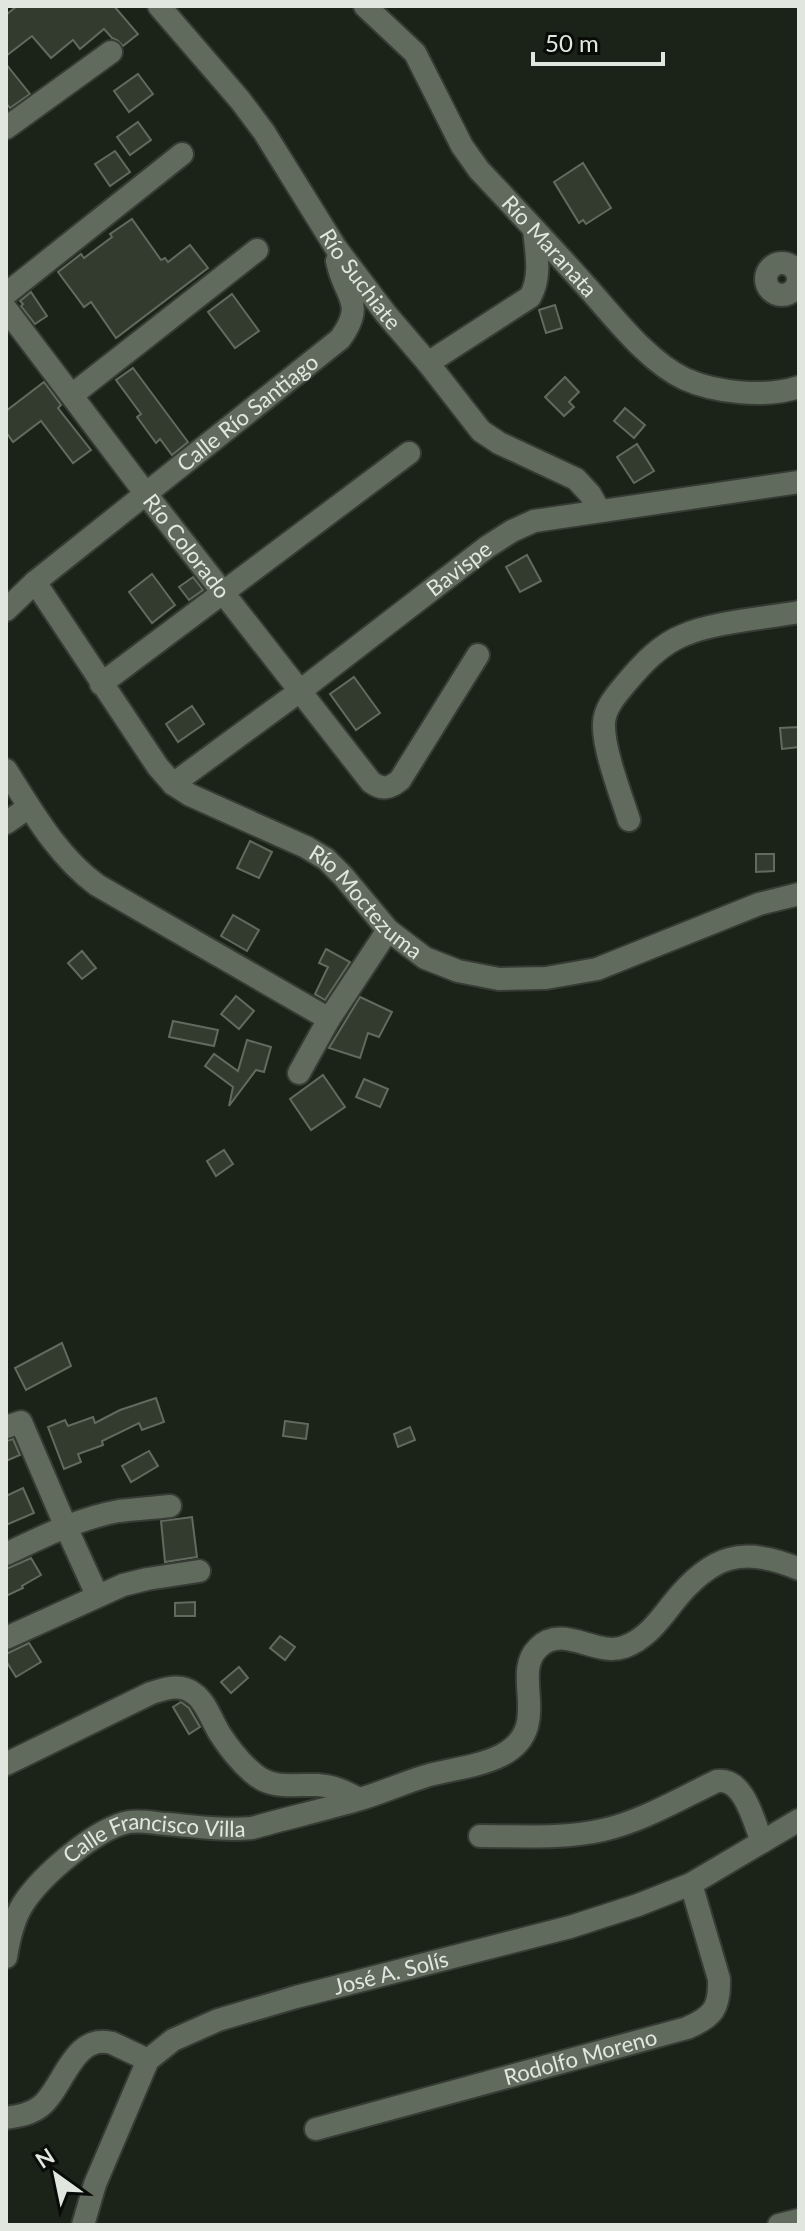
<svg xmlns="http://www.w3.org/2000/svg" width="805" height="2231" viewBox="0 0 805 2231" font-family="Lato,sans-serif">
<style>
.building{fill:#333b2f;stroke:#616a5d;stroke-width:2}
.lines{fill:none;stroke-linecap:round;stroke-linejoin:round}
.minor-casing{stroke:#363c34;stroke-width:26}
.minor{stroke:#616b5d;stroke-width:22}
.labels{text-anchor:middle;stroke-width:7;stroke-linejoin:round;paint-order:stroke}
.street-label{font-size:22px;fill:#e1e6df;stroke:#080b07}
</style>
<rect width="100%" height="100%" fill="#1b2318"/>
<g class="building">
<polygon points="17,6 114,6 138,34 123,46 117,40 112,38 104,29 80,49 73,40 51,58 32,36 6,56 6,15"/>
<polygon points="6,64 30,94 10,108 6,103"/>
<polygon points="138,74 153,94 129,112 114,91"/>
<polygon points="138,122 151,140 130,155 117,137"/>
<polygon points="115,151 130,172 110,186 95,164"/>
<polygon points="583,163 611,208 586,224 583,220 579,223 554,182"/>
<polygon points="132,219 161,260 165,258 168,262 190,245 208,268 116,338 91,302 84,307 58,272 81,254 84,258 112,237 110,234"/>
<polygon points="31,292 47,316 35,324 21,306 23,304 20,301"/>
<polygon points="232,294 259,331 235,348 208,312"/>
<polygon points="555,305 562,328 546,333 539,310"/>
<polygon points="133,368 188,442 172,455 160,439 156,443 137,417 141,414 116,380"/>
<polygon points="565,377 579,392 569,402 574,407 564,416 545,397"/>
<polygon points="44,382 61,405 58,408 91,450 73,463 41,421 13,442 6,432 6,411"/>
<polygon points="625,408 645,425 634,438 614,421"/>
<polygon points="637,444 654,471 634,483 617,457"/>
<polygon points="527,555 541,581 520,592 506,567"/>
<polygon points="152,574 175,605 152,623 129,592"/>
<polygon points="193,577 203,590 189,600 179,587"/>
<polygon points="354,677 380,713 356,730 330,694"/>
<polygon points="192,706 204,724 178,742 166,724"/>
<polygon points="799,727 799,747 782,749 780,728"/>
<polygon points="250,841 272,852 259,878 237,868"/>
<polygon points="756,854 774,854 774,871 756,872"/>
<polygon points="233,915 259,930 247,951 221,936"/>
<polygon points="326,949 350,962 325,1000 315,994 328,967 319,963"/>
<polygon points="82,951 96,968 82,979 68,963"/>
<polygon points="236,996 254,1011 239,1029 221,1014"/>
<polygon points="360,997 392,1012 379,1037 368,1033 360,1058 329,1048"/>
<polygon points="173,1021 218,1030 214,1046 169,1037"/>
<polygon points="247,1040 271,1047 264,1072 256,1070 229,1106 233,1087 205,1066 214,1054 238,1071"/>
<polygon points="323,1075 345,1107 311,1130 290,1099"/>
<polygon points="364,1079 388,1089 380,1107 356,1097"/>
<polygon points="224,1150 233,1164 216,1176 207,1161"/>
<polygon points="62,1343 71,1366 26,1390 15,1368"/>
<polygon points="156,1398 164,1422 142,1430 139,1423 102,1441 103,1445 78,1454 81,1462 64,1469 48,1427 65,1420 68,1426 93,1417 95,1423 120,1410"/>
<polygon points="285,1421 308,1424 306,1439 283,1436"/>
<polygon points="410,1427 415,1440 398,1447 394,1434"/>
<polygon points="13,1439 20,1455 6,1461 6,1441"/>
<polygon points="149,1451 158,1466 131,1482 122,1466"/>
<polygon points="23,1488 34,1513 6,1525 6,1496"/>
<polygon points="192,1517 197,1557 165,1562 161,1521"/>
<polygon points="31,1558 41,1575 22,1586 23,1588 6,1596 6,1569"/>
<polygon points="195,1602 195,1616 175,1616 175,1603"/>
<polygon points="280,1636 295,1647 285,1660 270,1648"/>
<polygon points="29,1643 41,1662 16,1677 6,1661 6,1654"/>
<polygon points="239,1667 248,1678 231,1693 221,1682"/>
<polygon points="181,1702 189,1708 200,1727 189,1734 173,1707"/>
</g>
<g class="lines">
<g class="minor-casing">
<g id="minor">
<path id="s1" d="M 159,6 L 240,100 L 264,132 L 336,248 L 386,314 L 428,363 L 481,431 L 499,443 L 576,479 L 590,494 L 599,510"/>
<path id="s2" d="M 365,6 L 415,53 L 462,146 L 479,170 C 516,209 552,248 587,287 C 614,317 648,362 685,379 C 716,393 766,398 799,387"/>
<polyline points="6,128 111,52"/>
<circle cx="782" cy="279" r="16"/>
<polyline points="6,294 182,154"/>
<path id="s3" d="M 6,309 L 146,494 L 371,782 C 382,790 389,789 400,780 L 478,655"/>
<path d="M 428,363 L 530,297 C 542,276 536,252 534,229"/>
<polyline points="72,395 257,250"/>
<path id="s4" d="M 35,582 L 158,767 L 173,784 L 190,795 L 306,847 L 326,859 L 343,876 L 388,930 L 425,958 L 458,971 L 499,979 L 546,978 L 597,969 L 759,904 L 799,894"/>
<path id="s5" d="M 6,610 L 35,582 L 340,339 C 367,302 344,297 337,261"/>
<polyline points="101,684 409,453"/>
<path d="M 6,770 C 32,811 58,857 97,885 L 329,1019"/>
<path id="s6" d="M 173,784 L 300,691 L 487,547 L 512,531 L 534,521 L 799,482"/>
<path d="M 629,820 C 621,795 603,749 604,724 C 604,708 617,694 627,682 C 643,663 661,644 684,635 C 713,622 766,618 799,612"/>
<polyline points="6,823 29,807"/>
<polyline points="299,1073 329,1019 388,930"/>
<polyline points="6,1427 21,1422 66,1527 97,1595"/>
<path d="M 6,1554 C 42,1537 79,1518 119,1511 C 136,1509 153,1508 170,1506"/>
<polyline points="6,1638 123,1585 147,1579 199,1571"/>
<path d="M 6,1764 L 151,1693 C 165,1689 180,1683 193,1693 C 206,1701 212,1722 220,1734 C 229,1748 240,1762 253,1773 C 272,1790 294,1784 318,1785 C 334,1786 346,1792 359,1799"/>
<path d="M 480,1836 C 520,1836 564,1839 603,1830 C 643,1821 681,1798 717,1781 C 744,1777 754,1822 762,1842"/>
<path id="s7" d="M 6,1957 C 9,1938 13,1920 23,1904 C 41,1876 96,1828 129,1822 C 141,1820 154,1823 166,1824 C 195,1826 223,1831 252,1828 C 287,1818 323,1810 357,1800 C 381,1793 403,1783 426,1776 C 451,1769 478,1767 502,1755 C 554,1727 510,1675 538,1648 C 563,1623 595,1657 624,1647 C 646,1639 659,1621 673,1603 C 711,1555 743,1545 799,1569"/>
<path d="M 6,2118 C 19,2116 31,2114 41,2106 C 64,2087 73,2033 112,2043 L 148,2060"/>
<path id="s8" d="M 316,2129 L 687,2028 C 713,2017 720,2008 719,1979 L 691,1884"/>
<path id="s9" d="M 83,2225 L 95,2184 L 148,2060 L 173,2040 L 218,2020 L 296,1997 L 570,1927 L 638,1905 L 691,1884 L 799,1820"/>
<polyline points="779,2225 799,2220"/>
</g>
</g>
<use href="#minor" class="minor"/>
</g>
<g class="labels">
<g class="street-label">
<text dy="8" stroke="none"><textPath href="#s2" startOffset="306">Río Maranata</textPath></text>
<text dy="8" stroke="none"><textPath href="#s1" startOffset="340">Río Suchiate</textPath></text>
<text dy="8" stroke="none"><textPath href="#s5" startOffset="312">Calle Río Santiago</textPath></text>
<text dy="8" stroke="none"><textPath href="#s3" startOffset="298">Río Colorado</textPath></text>
<text dy="8" stroke="none"><textPath href="#s6" startOffset="358">Bavispe</textPath></text>
<text dy="8" stroke="none"><textPath href="#s4" startOffset="474">Río Moctezuma</textPath></text>
<text dy="8" stroke="none"><textPath href="#s7" startOffset="214">Calle Francisco Villa</textPath></text>
<text dy="8" stroke="none"><textPath href="#s9" startOffset="438">José A. Solís</textPath></text>
<text dy="8" stroke="none"><textPath href="#s8" startOffset="274">Rodolfo Moreno</textPath></text>
</g>
</g>
<rect width="805" height="2231" fill="none" stroke="#e1e6df" stroke-width="16"/>
<g transform="translate(56 2175) rotate(327)" stroke="#080b07" stroke-width="6" paint-order="stroke">
<path d="M0-6L14 30L0 20L-14 30Z" fill="#e1e6df"/>
<text y="-12" font-size="22" font-weight="bold" text-anchor="middle" fill="#e1e6df">N</text>
</g>
<path d="M533 52v12h130v-12" fill="none" stroke="#e1e6df" stroke-width="4"/>
<text x="545" y="52" font-size="24" fill="#e1e6df" stroke="#080b07" stroke-width="6" paint-order="stroke">50 m</text>
</svg>
